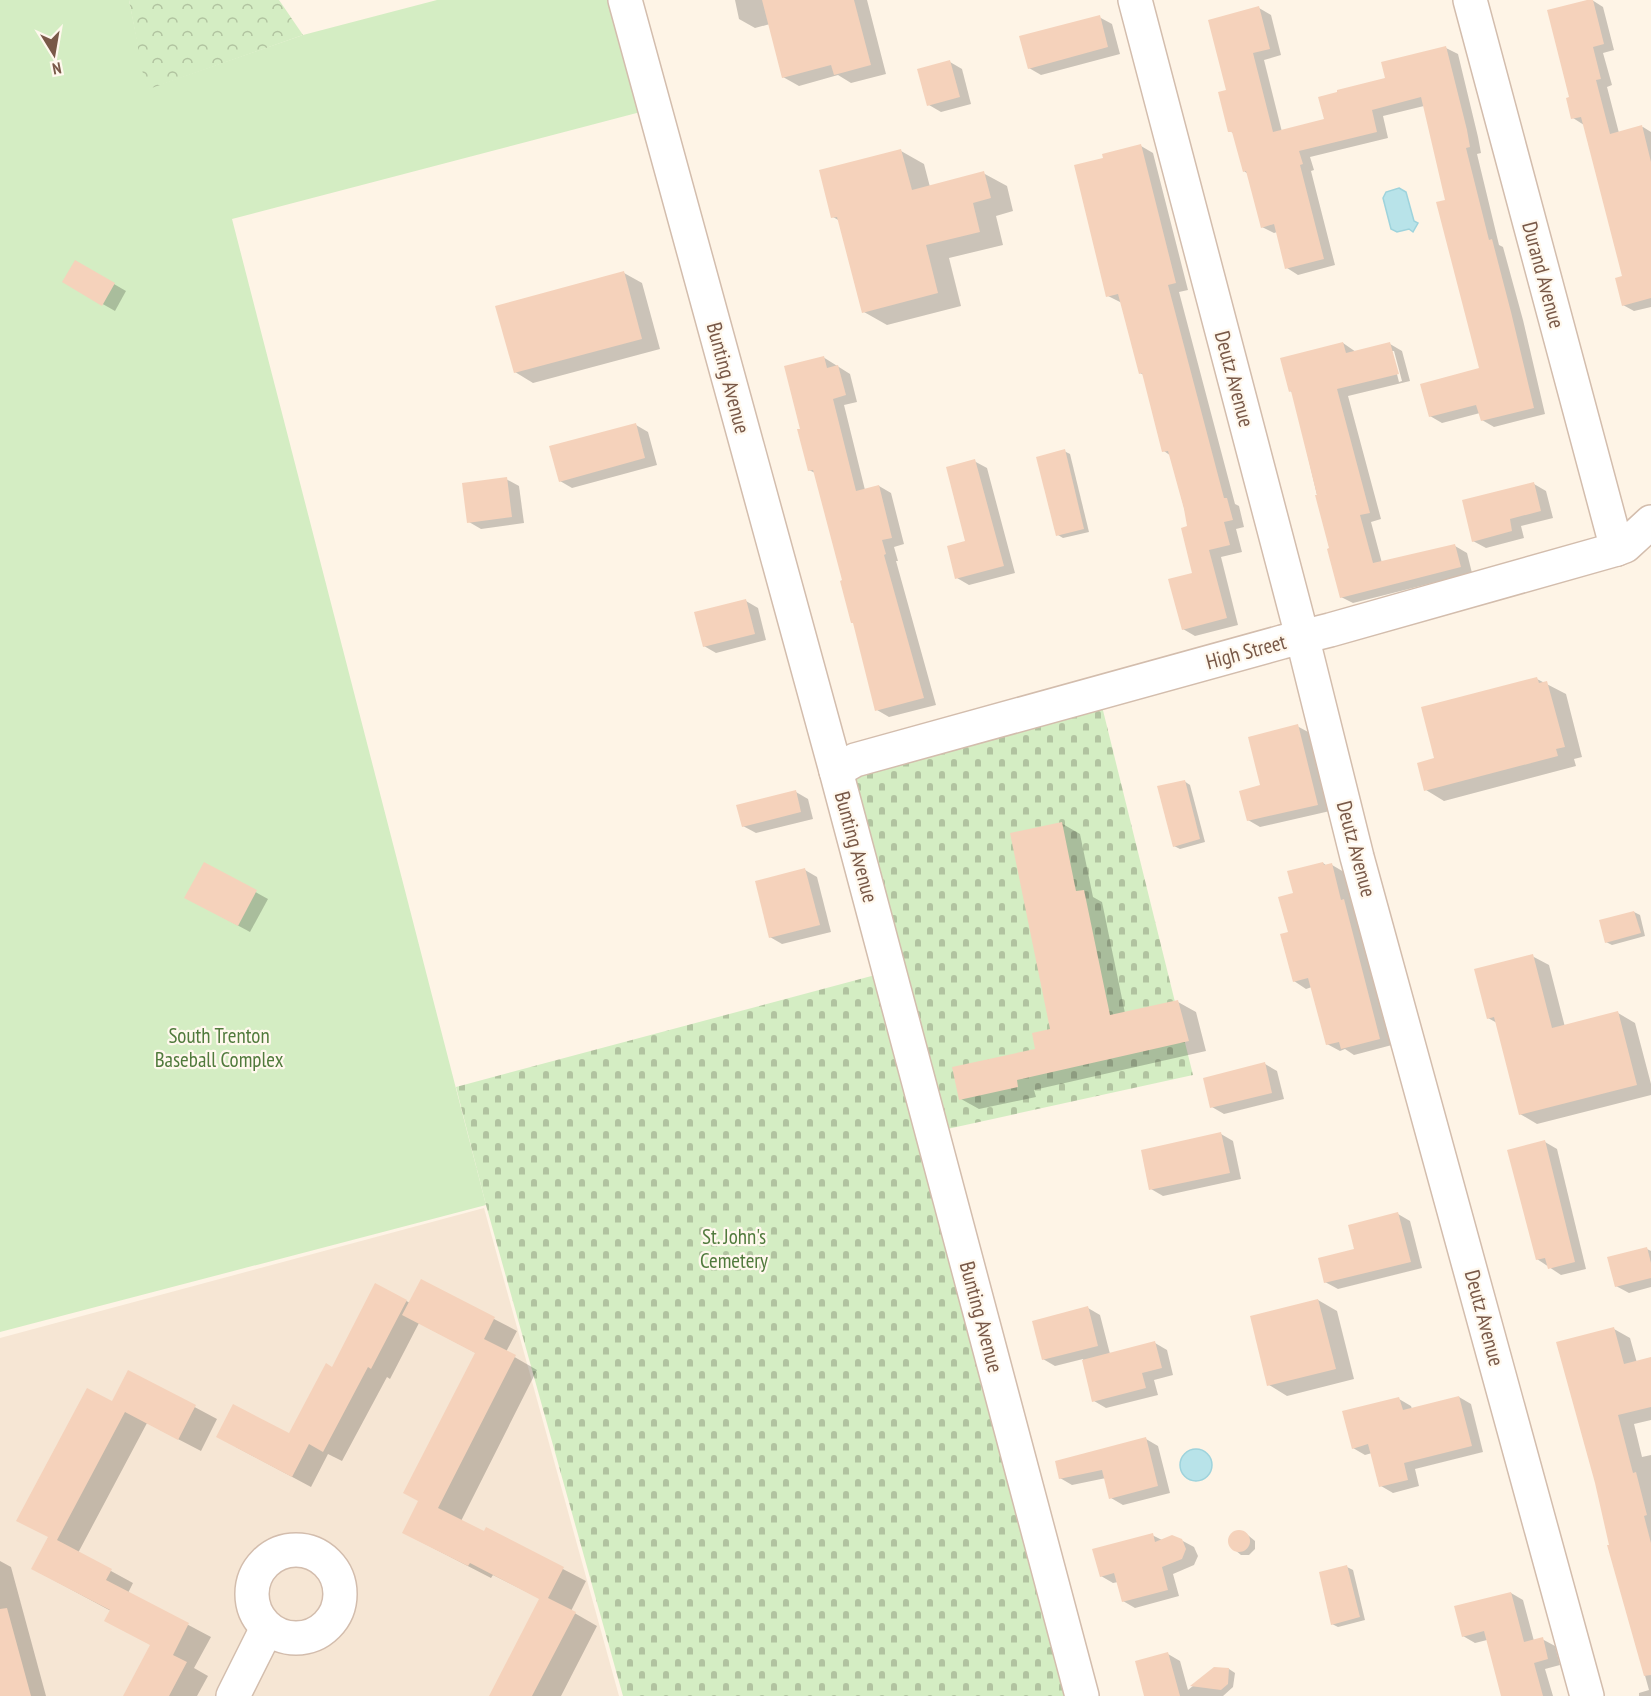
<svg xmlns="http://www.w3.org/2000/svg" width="1651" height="1696" viewBox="0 0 1651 1696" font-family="'PT Sans Narrow',sans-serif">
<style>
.residential{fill:#f6e6d4}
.green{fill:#d4edc3}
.forest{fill:url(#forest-crowns)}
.cemetery{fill:url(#cemetery-stones)}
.water{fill:#b8e3e9;stroke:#9ed3dc;stroke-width:1.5}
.shadow{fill:#0003;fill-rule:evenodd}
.building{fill:#f5d2bb}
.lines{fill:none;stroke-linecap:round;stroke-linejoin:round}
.street-casing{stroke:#d3bdad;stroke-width:36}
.street{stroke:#fff;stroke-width:33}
.labels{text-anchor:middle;stroke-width:4.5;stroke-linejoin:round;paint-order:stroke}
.street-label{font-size:21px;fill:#795948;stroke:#fff8ed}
.park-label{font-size:21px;fill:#507a3c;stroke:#fff8ed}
</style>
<defs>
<pattern id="forest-crowns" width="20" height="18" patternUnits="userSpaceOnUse" patternTransform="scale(1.5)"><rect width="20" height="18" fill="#d4edc3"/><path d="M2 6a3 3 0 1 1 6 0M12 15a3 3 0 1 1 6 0" fill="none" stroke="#b1c3a0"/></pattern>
<pattern id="cemetery-stones" width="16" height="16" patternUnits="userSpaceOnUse" patternTransform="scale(1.5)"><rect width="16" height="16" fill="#d4edc3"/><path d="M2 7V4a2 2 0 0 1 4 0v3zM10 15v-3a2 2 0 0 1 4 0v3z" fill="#b1c3a0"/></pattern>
</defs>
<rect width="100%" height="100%" fill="#fef4e6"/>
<polygon class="residential" points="484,1208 619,1696 0,1696 0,1338"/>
<polygon class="green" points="0,0 129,0 147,89 303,35 437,0 643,0 671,104 232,219 486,1205 0,1332"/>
<polygon class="forest" points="129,0 279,0 303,35 146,90"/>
<polygon class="cemetery" points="1096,682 1193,1075 938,1131 1088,1696 623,1696 486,1205 456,1087 894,970 837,749"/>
<g class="water">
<polygon points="1399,188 1406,192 1414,221 1418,223 1413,232 1409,229 1397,232 1391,229 1383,198 1386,192"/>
<circle cx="1196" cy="1465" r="16"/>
</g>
<g class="shadow">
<polygon points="735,0 867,0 886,74 851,83 838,75 799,86 783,77 770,24 755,28 739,19"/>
<polygon points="1592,0 1603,7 1614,50 1603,53 1612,85 1607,87 1619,133 1643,127 1651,132 1651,307 1634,311 1623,305 1624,277 1584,125 1573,118 1571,98"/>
<polygon points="1259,8 1271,15 1281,55 1264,60 1282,132 1326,121 1387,80 1446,48 1458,54 1478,137 1481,153 1477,154 1499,245 1503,247 1523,320 1545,414 1494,427 1482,420 1480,413 1442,423 1430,416 1481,369 1447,201 1424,106 1383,116 1388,138 1310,157 1314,170 1311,171 1335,265 1298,275 1287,268 1277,232 1274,233 1262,227 1248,174 1244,171 1234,134 1230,131 1228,91"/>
<polygon points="1099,17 1112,24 1120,54 1041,75 1029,68"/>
<polygon points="950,62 962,69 971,104 941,112 929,105"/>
<polygon points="1141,146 1153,153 1188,290 1179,292 1235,504 1239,506 1244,527 1236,529 1242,552 1221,557 1238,625 1195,636 1183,629 1194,574 1189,527 1171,456 1164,451 1144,375 1140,373 1122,303 1108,296 1105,159"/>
<polygon points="901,151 924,164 930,187 983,173 1007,186 1013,211 996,216 1003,245 949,258 961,306 887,325 864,312 840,221 833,217"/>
<polygon points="76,262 126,291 115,311 64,282"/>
<polygon points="624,273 642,283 660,349 533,383 515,372"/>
<path d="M 1343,343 L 1356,352 L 1390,344 L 1402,351 L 1410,381 L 1348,396 L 1381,519 L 1371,522 L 1382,563 L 1455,546 L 1467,553 L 1472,573 L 1353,603 L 1341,597 L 1293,393 L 1290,391 ZM 1391,351 L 1394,351 L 1402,381 L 1399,382 Z"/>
<polygon points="823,357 850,374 857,402 844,405 865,490 879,486 891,493 904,544 894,547 898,561 896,561 936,705 889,717 877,710 815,473 809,470 802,430"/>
<polygon points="636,425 648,432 657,465 572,488 560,481"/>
<polygon points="1064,451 1070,454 1089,532 1063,538 1058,535"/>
<polygon points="974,461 987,468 1015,573 969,585 957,578 967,543"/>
<polygon points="506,479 519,486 524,523 481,529 469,522"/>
<polygon points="1534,484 1546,491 1553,518 1521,526 1524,538 1486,548 1473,541"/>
<polygon points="746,601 758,608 766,640 716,653 704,646"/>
<polygon points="1537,679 1566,694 1582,757 1574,759 1576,766 1444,801 1426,790 1436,759"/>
<polygon points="1297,726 1310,733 1330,811 1260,827 1248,820"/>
<polygon points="1184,781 1190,785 1205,842 1180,849 1174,846"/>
<polygon points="796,792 808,799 813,819 756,833 743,826"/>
<polygon points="1061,823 1080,834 1093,897 1102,902 1125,1013 1178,1002 1196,1012 1206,1051 1034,1090 1036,1097 979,1109 961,1099 1037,1050 1052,1030"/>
<polygon points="1323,863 1327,866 1332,865 1344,872 1352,905 1356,908 1392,1045 1354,1055 1345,1049 1340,1051 1327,1044 1312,987 1306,989 1294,981 1289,933 1294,894"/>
<polygon points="204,864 268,899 250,932 198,904"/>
<polygon points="805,870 817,877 831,932 782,944 770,937"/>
<polygon points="1634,912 1640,915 1645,936 1612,945 1606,942"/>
<polygon points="1532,956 1549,965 1565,1027 1618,1013 1635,1023 1651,1084 1651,1095 1537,1124 1520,1114 1497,1023 1488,1018"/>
<polygon points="1265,1064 1277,1071 1284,1099 1224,1114 1212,1107"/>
<polygon points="1221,1134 1233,1141 1241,1179 1163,1196 1151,1189"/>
<polygon points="1545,1142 1557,1149 1586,1269 1561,1275 1537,1259"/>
<polygon points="1398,1214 1410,1221 1422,1268 1338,1289 1325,1282 1356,1250"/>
<polygon points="1647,1249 1651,1251 1651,1287 1629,1293 1616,1286"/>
<polygon points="376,1285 410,1303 494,1319 517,1331 506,1352 537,1370 461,1521 485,1533 486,1529 586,1581 571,1611 597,1626 561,1696 491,1696 541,1599 493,1575 491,1578 404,1533 420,1501 476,1353 419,1323 390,1379 387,1377 342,1461 328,1454 311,1487 236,1447 289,1435 333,1369"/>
<polygon points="1318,1300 1337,1311 1354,1379 1287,1396 1269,1385"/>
<polygon points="1088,1308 1100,1315 1110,1354 1155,1343 1167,1350 1173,1375 1154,1380 1158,1395 1106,1408 1094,1401 1083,1359 1055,1366 1043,1359"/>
<polygon points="1614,1329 1630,1338 1637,1363 1651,1359 1651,1420 1634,1424 1642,1457 1651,1455 1651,1696 1639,1696 1639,1693 1649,1690 1609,1546 1611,1546"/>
<polygon points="129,1372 217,1419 201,1451 147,1423 78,1553 133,1583 128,1593 211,1637 194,1668 208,1676 197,1696 125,1696 152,1646 111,1611 33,1569"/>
<polygon points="1459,1397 1471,1404 1483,1452 1415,1469 1419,1486 1393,1493 1381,1486 1372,1453 1365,1455 1353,1448 1399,1399 1411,1406 1412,1409"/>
<polygon points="1146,1439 1158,1446 1170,1493 1123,1505 1111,1498 1106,1478 1072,1485 1060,1478"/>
<polygon points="1243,1531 1255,1541 1255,1549 1249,1555 1241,1555 1229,1545 1229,1537 1235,1532"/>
<polygon points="1152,1535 1162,1540 1181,1540 1194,1547 1198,1556 1194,1565 1173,1574 1179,1596 1135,1608 1123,1601 1118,1582 1113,1583 1101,1576"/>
<polygon points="0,1561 11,1567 46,1696 3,1696 0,1687"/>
<polygon points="1347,1567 1353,1570 1365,1620 1338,1627 1332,1624"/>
<polygon points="1511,1593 1523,1600 1534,1641 1542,1639 1555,1646 1560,1665 1545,1669 1553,1696 1503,1696 1487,1640 1475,1643 1463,1636"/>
<polygon points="1168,1654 1180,1661 1188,1690 1215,1668 1229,1669 1235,1673 1233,1687 1223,1696 1146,1696"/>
</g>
<g class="building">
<polygon points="762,0 854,0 871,65 834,75 831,65 782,78"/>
<polygon points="1587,0 1593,0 1604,44 1593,47 1601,79 1596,80 1610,134 1642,125 1651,162 1651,298 1622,306 1615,278 1622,276 1581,117 1571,119 1566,98 1569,97 1547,10"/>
<polygon points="1259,6 1270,49 1253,53 1273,132 1324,119 1318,97 1337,92 1337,90 1385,78 1381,62 1446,46 1467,130 1470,147 1466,148 1489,240 1492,239 1511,312 1534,408 1481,421 1476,405 1429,417 1420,384 1479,368 1436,202 1445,200 1421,97 1372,110 1377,132 1299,151 1303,164 1300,165 1324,259 1285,269 1274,224 1261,228 1246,171 1243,172 1232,132 1228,132 1218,92 1226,90 1208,20"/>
<polygon points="1100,15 1108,47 1028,69 1019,36"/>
<polygon points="950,60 960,97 927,106 917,69"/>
<polygon points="1141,144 1176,283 1168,285 1224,498 1227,498 1233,520 1224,522 1230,545 1209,550 1227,618 1182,630 1168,579 1192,573 1181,528 1187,526 1184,509 1168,451 1162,452 1142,373 1139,374 1118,294 1106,297 1074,165 1103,158 1102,154"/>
<polygon points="901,149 912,190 984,171 991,198 973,203 980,232 926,245 938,293 862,313 837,217 831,218 819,170"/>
<polygon points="75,260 115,283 102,306 62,282"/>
<polygon points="624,271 642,339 514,373 495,306"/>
<polygon points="1343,342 1346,353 1390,342 1399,374 1337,389 1370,513 1360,515 1373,563 1455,544 1461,567 1340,598 1327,549 1329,548 1315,495 1317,495 1291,391 1289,392 1280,358"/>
<polygon points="824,356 827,368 838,365 846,395 833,399 856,491 879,485 892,538 882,540 886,554 884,555 924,698 875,711 853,623 851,623 840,581 842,580 813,470 808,471 797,429 800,429 784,366"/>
<polygon points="636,423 645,458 559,482 549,446"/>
<polygon points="1065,449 1084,529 1056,536 1036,457"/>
<polygon points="975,459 1004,566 955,579 947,546 965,541 946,467"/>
<polygon points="507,477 512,517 467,523 462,483"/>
<polygon points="1534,482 1541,511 1510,519 1512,531 1472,542 1462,500"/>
<polygon points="746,599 755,634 703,647 694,612"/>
<polygon points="1537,677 1539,683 1547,681 1565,747 1556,749 1558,756 1424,791 1417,763 1434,758 1421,707"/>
<polygon points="1298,724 1318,805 1247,821 1239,791 1260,785 1248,737"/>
<polygon points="1185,780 1200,839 1173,847 1157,786"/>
<polygon points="796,790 801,812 742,827 736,805"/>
<polygon points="1062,822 1076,891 1084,890 1110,1015 1178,1000 1189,1041 1017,1080 1018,1087 959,1100 952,1067 1035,1049 1032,1033 1050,1029 1010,833"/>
<polygon points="204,862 257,890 238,926 184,898"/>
<polygon points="1323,862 1324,865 1332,863 1341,900 1344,899 1380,1039 1341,1049 1339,1042 1326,1045 1308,978 1293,982 1280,934 1288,932 1278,897 1293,893 1287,871"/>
<polygon points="805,868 820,925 769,938 755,881"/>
<polygon points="1634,911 1641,933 1605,943 1599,920"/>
<polygon points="1533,954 1552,1028 1618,1011 1637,1085 1519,1115 1494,1017 1487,1019 1474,969"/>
<polygon points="1265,1062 1272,1093 1210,1108 1203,1078"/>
<polygon points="1221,1132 1230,1173 1149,1190 1141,1150"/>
<polygon points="1545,1140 1575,1262 1548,1269 1545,1258 1536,1260 1507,1150"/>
<polygon points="1398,1212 1411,1262 1324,1283 1318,1258 1354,1249 1348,1225"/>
<polygon points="1647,1247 1651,1263 1651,1278 1615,1287 1607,1257"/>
<polygon points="421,1279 495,1317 484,1339 516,1355 438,1508 484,1531 486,1527 564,1567 548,1598 576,1612 532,1696 489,1696 539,1599 470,1563 468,1566 402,1533 418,1501 403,1493 475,1353 402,1315"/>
<polygon points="375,1283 407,1300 371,1369 368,1367 323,1452 309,1444 292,1477 216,1437 233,1404 289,1433 326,1363 332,1367"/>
<polygon points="1318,1299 1336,1369 1267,1386 1250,1316"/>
<polygon points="1088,1306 1098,1346 1042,1360 1032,1321"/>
<polygon points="1614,1327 1624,1364 1651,1357 1651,1407 1618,1415 1633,1473 1636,1472 1647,1515 1644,1516 1651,1543 1651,1675 1644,1676 1607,1545 1609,1545 1595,1483 1556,1342"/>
<polygon points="1155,1341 1162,1368 1142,1373 1146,1388 1092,1402 1082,1360"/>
<polygon points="128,1370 196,1405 178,1440 125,1412 57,1540 112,1569 106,1580 189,1623 173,1655 187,1662 169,1696 123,1696 150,1645 104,1621 110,1610 31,1569 48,1537 16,1521 87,1388 112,1401"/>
<polygon points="1459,1396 1472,1446 1404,1463 1408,1480 1379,1487 1368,1444 1352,1449 1342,1411 1399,1397 1403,1410"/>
<polygon points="1146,1437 1158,1486 1109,1499 1102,1470 1059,1479 1055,1461"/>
<circle cx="1239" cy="1541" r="11"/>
<polygon points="1153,1533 1155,1542 1172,1535 1182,1539 1186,1549 1182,1559 1162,1567 1168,1590 1122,1602 1114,1573 1100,1577 1092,1549"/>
<polygon points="1347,1565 1360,1617 1331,1625 1319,1572"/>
<polygon points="1511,1592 1524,1642 1543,1637 1548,1659 1534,1663 1543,1696 1501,1696 1484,1631 1462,1637 1454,1606"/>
<polygon points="7,1608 31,1696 0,1696 0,1609"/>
<polygon points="1168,1652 1180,1696 1144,1696 1135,1661"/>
<polygon points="1214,1667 1229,1668 1228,1684 1221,1690 1190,1686"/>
</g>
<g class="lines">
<g class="street-casing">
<g id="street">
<polyline points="625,0 836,771 1082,1696"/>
<polyline points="1135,0 1302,636 1357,857 1587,1696"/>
<polyline points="1470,0 1617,549"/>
<polyline points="836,771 855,760 1282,642 1330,630 1617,549 1625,546 1651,522"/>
<circle cx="296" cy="1594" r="44"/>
<polyline points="233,1696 267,1628"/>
</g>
</g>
<use href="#street" class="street"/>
</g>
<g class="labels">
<g class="street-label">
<text transform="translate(1543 275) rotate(75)" y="7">Durand Avenue</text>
<text transform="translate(728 378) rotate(75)" y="7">Bunting Avenue</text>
<text transform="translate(1234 379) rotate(75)" y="7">Deutz Avenue</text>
<text transform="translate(1246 652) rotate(-15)" y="7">High Street</text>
<text transform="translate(856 847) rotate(75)" y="7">Bunting Avenue</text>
<text transform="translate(1356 849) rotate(75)" y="7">Deutz Avenue</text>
<text transform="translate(981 1317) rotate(75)" y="7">Bunting Avenue</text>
<text transform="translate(1484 1318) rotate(75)" y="7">Deutz Avenue</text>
</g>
<g class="park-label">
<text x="219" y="1043">South Trenton<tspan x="219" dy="24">Baseball Complex</tspan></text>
<text x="734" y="1244">St. John's<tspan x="734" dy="24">Cemetery</tspan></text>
</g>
</g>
<g transform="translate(54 54) rotate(169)" stroke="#fff8ed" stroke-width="4.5" paint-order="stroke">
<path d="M0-4.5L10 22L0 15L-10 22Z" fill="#795948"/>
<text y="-9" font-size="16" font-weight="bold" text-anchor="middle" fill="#795948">N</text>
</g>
</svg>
